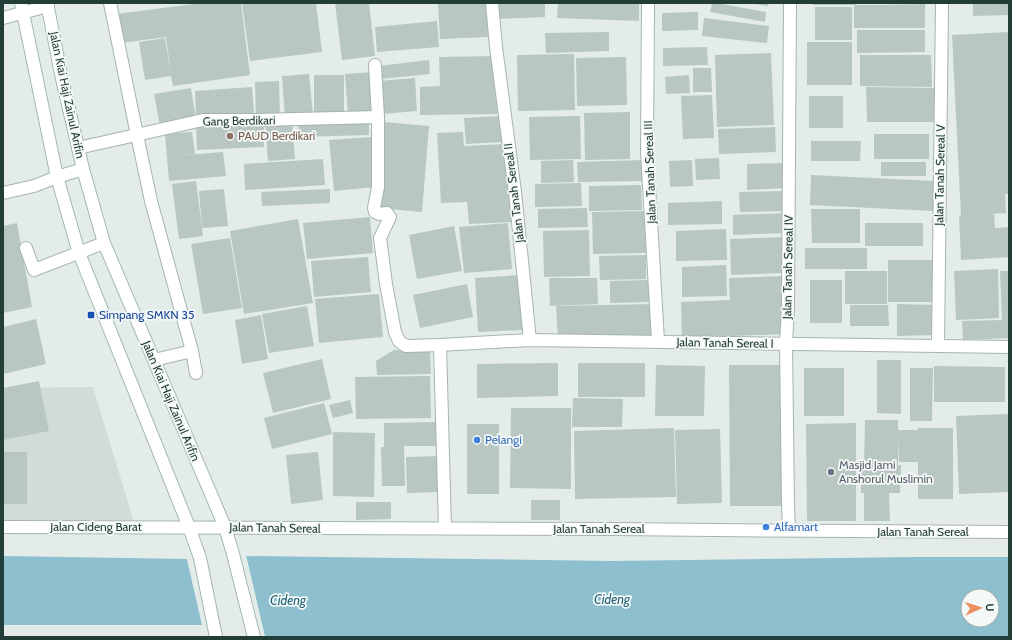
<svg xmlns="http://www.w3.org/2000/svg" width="1012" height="640" viewBox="0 0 1012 640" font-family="Cabin,sans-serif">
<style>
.built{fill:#d1dcd8}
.water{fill:#8dbfcf;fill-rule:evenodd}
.pier{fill:#e3ece9}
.building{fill:#b8c7c2}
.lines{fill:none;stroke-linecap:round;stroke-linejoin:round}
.service-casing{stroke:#a6b4b1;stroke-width:14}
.minor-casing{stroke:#a6b4b1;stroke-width:14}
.tertiary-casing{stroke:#a6b4b1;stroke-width:14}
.secondary-casing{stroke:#a2b8b2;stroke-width:14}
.service{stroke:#fff;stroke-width:12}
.minor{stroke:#fff;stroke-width:12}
.tertiary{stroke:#fff;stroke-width:12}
.secondary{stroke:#fff;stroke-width:12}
.education-dot{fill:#8d6e63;stroke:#f4f9f7;stroke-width:1.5}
.transit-dot{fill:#1a4fb4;stroke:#f4f9f7;stroke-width:1.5}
.shop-dot{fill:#3f7fe0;stroke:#f4f9f7;stroke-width:1.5}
.worship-dot{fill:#6b7280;stroke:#f4f9f7;stroke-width:1.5}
.labels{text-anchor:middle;stroke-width:3.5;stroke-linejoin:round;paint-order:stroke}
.street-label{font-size:12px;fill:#233d39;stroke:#f4f9f7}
.education-label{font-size:12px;fill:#785e54;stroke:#f4f9f7;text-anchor:start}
.transit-label{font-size:12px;fill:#164399;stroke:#f4f9f7;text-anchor:start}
.shop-label{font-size:12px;fill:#366cbe;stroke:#f4f9f7;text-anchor:start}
.worship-label{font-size:12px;fill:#5b616d;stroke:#f4f9f7;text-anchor:start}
.water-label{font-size:13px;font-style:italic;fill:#1f6177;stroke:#f4f9f7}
</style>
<rect width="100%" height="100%" fill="#e3ece9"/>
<polygon class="built" points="93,387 134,522 3,522 3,388"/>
<g class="water">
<polygon points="3,556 187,559 202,625 3,625"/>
<path d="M 246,556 L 611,561 L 914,557 L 1009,557 L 1009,637 L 265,637 ZM 968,596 L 992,596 L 992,620 L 968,620 Z"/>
</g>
<g class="pier">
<polygon points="244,556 246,556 265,637 263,637"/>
<polygon points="187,559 189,559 199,601 204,624 203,627"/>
</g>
<g class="building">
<polygon points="201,3 241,3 250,75 173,86 171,76 145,80 139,42 165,38 171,75 166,37 121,43 117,14"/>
<polygon points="242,3 316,3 322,52 250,61"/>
<polygon points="335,3 369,3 375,56 342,60"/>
<polygon points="438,3 486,3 488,37 440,39"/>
<polygon points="495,3 545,3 545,17 496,19"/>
<polygon points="558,3 639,3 639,21 557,18"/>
<polygon points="712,3 717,3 766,12 765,22 710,12"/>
<polygon points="754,3 769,3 768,6 754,4"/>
<polygon points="813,3 856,3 856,5 925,5 925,28 854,28 854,5 813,5"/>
<polygon points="879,3 926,3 926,5 879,4"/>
<polygon points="973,3 1009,3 1009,15 973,16"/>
<rect x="815" y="7" width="37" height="33"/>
<polygon points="698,12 698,30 662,31 662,13"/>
<polygon points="704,18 769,26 767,43 702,36"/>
<polygon points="437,21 439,47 377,52 375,27"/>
<polygon points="857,30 925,30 925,52 857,53"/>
<polygon points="609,32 609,51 546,53 545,33"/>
<polygon points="1009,32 1009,194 1005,194 1006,213 975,215 994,214 995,228 1009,227 1009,257 961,260 959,216 961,216 952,35"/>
<rect x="807" y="42" width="45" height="43"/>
<polygon points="707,47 708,65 663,66 663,48"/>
<polygon points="771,53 774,125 717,127 715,55"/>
<polygon points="574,54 575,110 518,111 517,55"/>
<polygon points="860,55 931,55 932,87 860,86"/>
<polygon points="496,56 497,114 420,115 420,87 440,86 439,57"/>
<polygon points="626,57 627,105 577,106 576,58"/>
<polygon points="429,60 430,74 380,79 379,66"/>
<polygon points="693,68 711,68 712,92 693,92"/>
<polygon points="374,72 376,114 348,116 345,74"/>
<polygon points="309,74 313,115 285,118 282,76"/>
<rect x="314" y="75" width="30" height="41"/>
<polygon points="689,75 690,93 666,94 665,77"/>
<polygon points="415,78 417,111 382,114 379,81"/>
<polygon points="279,81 280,118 256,118 255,82"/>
<polygon points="252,87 254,113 196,116 195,91"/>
<polygon points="866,87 935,88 936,122 867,122"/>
<polygon points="191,88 196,120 160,126 154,94"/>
<polygon points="712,95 714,138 683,139 681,96"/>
<rect x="809" y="96" width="34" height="32"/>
<polygon points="630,112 630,159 585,160 584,113"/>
<polygon points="500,116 502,142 466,144 464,118"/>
<polygon points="580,116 581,159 530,160 529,117"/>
<polygon points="369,119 369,135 299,137 298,121"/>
<polygon points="292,121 295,159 268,161 265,122"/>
<polygon points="264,122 264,147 197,150 196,124"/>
<polygon points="384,122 429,126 422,212 377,208"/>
<polygon points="775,127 776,152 719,154 718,129"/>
<polygon points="192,132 195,154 175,156 223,152 226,176 169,181 165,134"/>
<polygon points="463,132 464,146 507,144 512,222 469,224 467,202 441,203 437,133"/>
<rect x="874" y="134" width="55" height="25"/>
<polygon points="372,137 376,187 334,191 329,140"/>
<polygon points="811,141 861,141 860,161 811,161"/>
<polygon points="719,158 720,179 696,180 695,159"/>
<polygon points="323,159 325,185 245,190 244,164"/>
<polygon points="573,160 574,182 541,183 541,161"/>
<polygon points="644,160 644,181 578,182 577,162"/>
<polygon points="692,160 693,186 670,187 669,161"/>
<rect x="881" y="162" width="45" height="14"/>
<polygon points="784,163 785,188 747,190 747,164"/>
<polygon points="811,175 934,181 933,211 810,205"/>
<polygon points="196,181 203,236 179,239 172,184"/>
<polygon points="581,183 582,206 535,207 535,184"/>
<polygon points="641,185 642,210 589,211 589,186"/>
<polygon points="224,189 228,226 202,228 199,191"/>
<polygon points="330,189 330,203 262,206 261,192"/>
<polygon points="785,191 785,211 740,212 739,192"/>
<polygon points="722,201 722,224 668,225 668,203"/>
<polygon points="587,208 588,227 538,228 538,209"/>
<polygon points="811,209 860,209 860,243 812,243"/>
<polygon points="647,211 648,253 593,254 592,212"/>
<polygon points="787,213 788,233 733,235 733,215"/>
<polygon points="370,217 373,253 307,259 303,223"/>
<polygon points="298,219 313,303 244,314 230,231"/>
<polygon points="17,223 32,307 3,313 3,226"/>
<polygon points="508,223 512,269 464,273 459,227"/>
<rect x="865" y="223" width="58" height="23"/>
<polygon points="454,226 462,271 417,279 409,235"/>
<polygon points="726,229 727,260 676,261 676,231"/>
<polygon points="589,230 590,276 544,277 543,231"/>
<polygon points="783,237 784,273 731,275 730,239"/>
<polygon points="230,238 242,308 203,314 191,244"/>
<rect x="805" y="248" width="62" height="21"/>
<polygon points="646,255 646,279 600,280 599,256"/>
<polygon points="368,257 371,292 314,297 311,261"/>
<rect x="888" y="260" width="45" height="42"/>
<polygon points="726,265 727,296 682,297 682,267"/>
<polygon points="998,269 999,318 956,320 954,271"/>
<rect x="845" y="271" width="42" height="33"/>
<polygon points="1000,271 1009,271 1009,338 963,340 962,321 1002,320"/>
<polygon points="520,275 523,330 478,332 475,278"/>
<polygon points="783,276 786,334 682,338 681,302 730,300 729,278"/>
<polygon points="549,278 597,278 598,304 550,306"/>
<polygon points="650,280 651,302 610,303 610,281"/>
<rect x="810" y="280" width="32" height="43"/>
<polygon points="467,284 473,317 420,328 413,295"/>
<polygon points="379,294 383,337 319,343 315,299"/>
<polygon points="655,304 655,338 558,338 556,306"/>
<polygon points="897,304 935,305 936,335 897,336"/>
<polygon points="850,305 888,305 889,326 850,326"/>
<polygon points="307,306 314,346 269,353 262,314"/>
<polygon points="261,315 268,359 242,364 235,320"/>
<polygon points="36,319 46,364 3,374 3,327"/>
<polygon points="394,350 430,350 431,374 377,375 376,361"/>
<polygon points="322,359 331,399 273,413 263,373"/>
<polygon points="877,360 901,360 901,414 877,413"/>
<polygon points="558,363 558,396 477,398 477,364"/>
<rect x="578" y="363" width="67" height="34"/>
<polygon points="656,365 705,366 704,416 655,416"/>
<polygon points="729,365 785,365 786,506 730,506"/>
<polygon points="934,366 1005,367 1005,402 934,402"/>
<rect x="804" y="368" width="40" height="48"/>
<polygon points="910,368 933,368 932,421 910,421"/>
<polygon points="430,376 431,418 356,419 355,377"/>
<polygon points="39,381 49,431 3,440 3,388"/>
<polygon points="573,398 623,399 622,427 572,427"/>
<polygon points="350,400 353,413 333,418 329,405"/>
<polygon points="324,403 332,434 272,449 264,418"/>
<polygon points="511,408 571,408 571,489 510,488"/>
<polygon points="1009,414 1009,492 959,494 956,416"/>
<polygon points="865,420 898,420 898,430 918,430 918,456 918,428 953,428 953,499 918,499 918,462 899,462 898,439 898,465 901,465 900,493 889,493 890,521 864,521 864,493 861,493 861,465 864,465"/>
<polygon points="439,422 440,446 404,446 405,486 382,486 381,447 384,447 384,423"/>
<polygon points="856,423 856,521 807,521 806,424"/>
<rect x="467" y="424" width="32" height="70"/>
<polygon points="674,428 676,497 575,499 574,431"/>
<polygon points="720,429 722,503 677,504 675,430"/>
<polygon points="333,432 375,433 374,497 333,496"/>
<rect x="3" y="452" width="24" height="52"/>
<polygon points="318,452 323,500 291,504 286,455"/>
<polygon points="440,456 441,492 407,493 406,457"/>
<rect x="531" y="500" width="29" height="20"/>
<polygon points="356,502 391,502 391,519 356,520"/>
</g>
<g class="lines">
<g class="service-casing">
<g id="service">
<polyline points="110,3 137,135"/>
<polyline points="3,18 48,6"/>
<polyline points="26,248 34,270 104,243"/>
</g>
</g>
<g class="minor-casing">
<g id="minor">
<polyline points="492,3 496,47 515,192 530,340"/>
<polyline points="648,3 647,151 658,341"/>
<polyline points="375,65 378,117"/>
<polyline points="137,135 151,201 192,351 196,373"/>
<polyline points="78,148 203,120 257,120 378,117 378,187 374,208 375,212 379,214 387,213 390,217 380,238 386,284 395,332 399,341 406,346 440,345 530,340 1009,347"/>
<polyline points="3,193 34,186 57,177 83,169"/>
<polyline points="440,345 445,528"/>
<polyline points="938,346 942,3"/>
<polyline points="154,360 192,351"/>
<polyline points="789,530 788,505 786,344 788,308 790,3"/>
</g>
</g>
<g class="tertiary-casing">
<path id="tertiary" d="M 3,527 C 207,527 411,528 615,529 C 746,530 878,532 1009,532"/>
</g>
<g class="secondary-casing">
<g id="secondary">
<polyline points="21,3 57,177 79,253 189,527 200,558 216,637"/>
<polyline points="47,3 62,79 83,169 104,243 225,527 233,554 254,637"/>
</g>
</g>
<use href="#service" class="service"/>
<use href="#minor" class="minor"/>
<use href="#tertiary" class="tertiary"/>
<use href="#secondary" class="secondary"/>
</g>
<circle class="education-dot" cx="230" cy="136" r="4"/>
<rect class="transit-dot" x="87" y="311" width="8" height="8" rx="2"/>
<g class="shop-dot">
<circle cx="477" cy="440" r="4"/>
<circle cx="766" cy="527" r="4"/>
</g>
<circle class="worship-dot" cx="831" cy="472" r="4"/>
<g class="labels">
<g class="street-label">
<text transform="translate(67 95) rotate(78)" y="4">Jalan Kiai Haji Zainul Arifin</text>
<text transform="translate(239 121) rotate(-1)" y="4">Gang Berdikari</text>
<text transform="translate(650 172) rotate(-92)" y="4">Jalan Tanah Sereal III</text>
<text transform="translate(940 175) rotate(-89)" y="4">Jalan Tanah Sereal V</text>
<text transform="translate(514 193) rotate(-97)" y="4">Jalan Tanah Sereal II</text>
<text transform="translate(788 267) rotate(-89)" y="4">Jalan Tanah Sereal IV</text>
<text transform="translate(725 343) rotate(1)" y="4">Jalan Tanah Sereal I</text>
<text transform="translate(171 401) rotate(67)" y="4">Jalan Kiai Haji Zainul Arifin</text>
<text x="96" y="531">Jalan Cideng Barat</text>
<text transform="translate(275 528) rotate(1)" y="4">Jalan Tanah Sereal</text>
<text x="599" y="533">Jalan Tanah Sereal</text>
<text x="923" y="536">Jalan Tanah Sereal</text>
</g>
<g class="education-label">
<text x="238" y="140">PAUD Berdikari</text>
</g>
<g class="transit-label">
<text x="99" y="319">Simpang SMKN 35</text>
</g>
<g class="shop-label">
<text x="485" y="444">Pelangi</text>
<text x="774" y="531">Alfamart</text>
</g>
<g class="worship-label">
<text x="839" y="469">Masjid Jami<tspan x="839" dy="14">Anshorul Muslimin</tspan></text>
</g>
<g class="water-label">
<text x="612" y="604">Cideng</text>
<text x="288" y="605">Cideng</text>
</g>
</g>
<rect width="1012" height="640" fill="none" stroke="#233d39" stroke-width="8"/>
<g transform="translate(980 608) rotate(87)"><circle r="19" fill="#f4f9f7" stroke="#a0aeab"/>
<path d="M0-3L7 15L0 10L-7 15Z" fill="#ed8f60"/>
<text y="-6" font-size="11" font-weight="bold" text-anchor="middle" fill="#233d39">U</text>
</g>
</svg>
